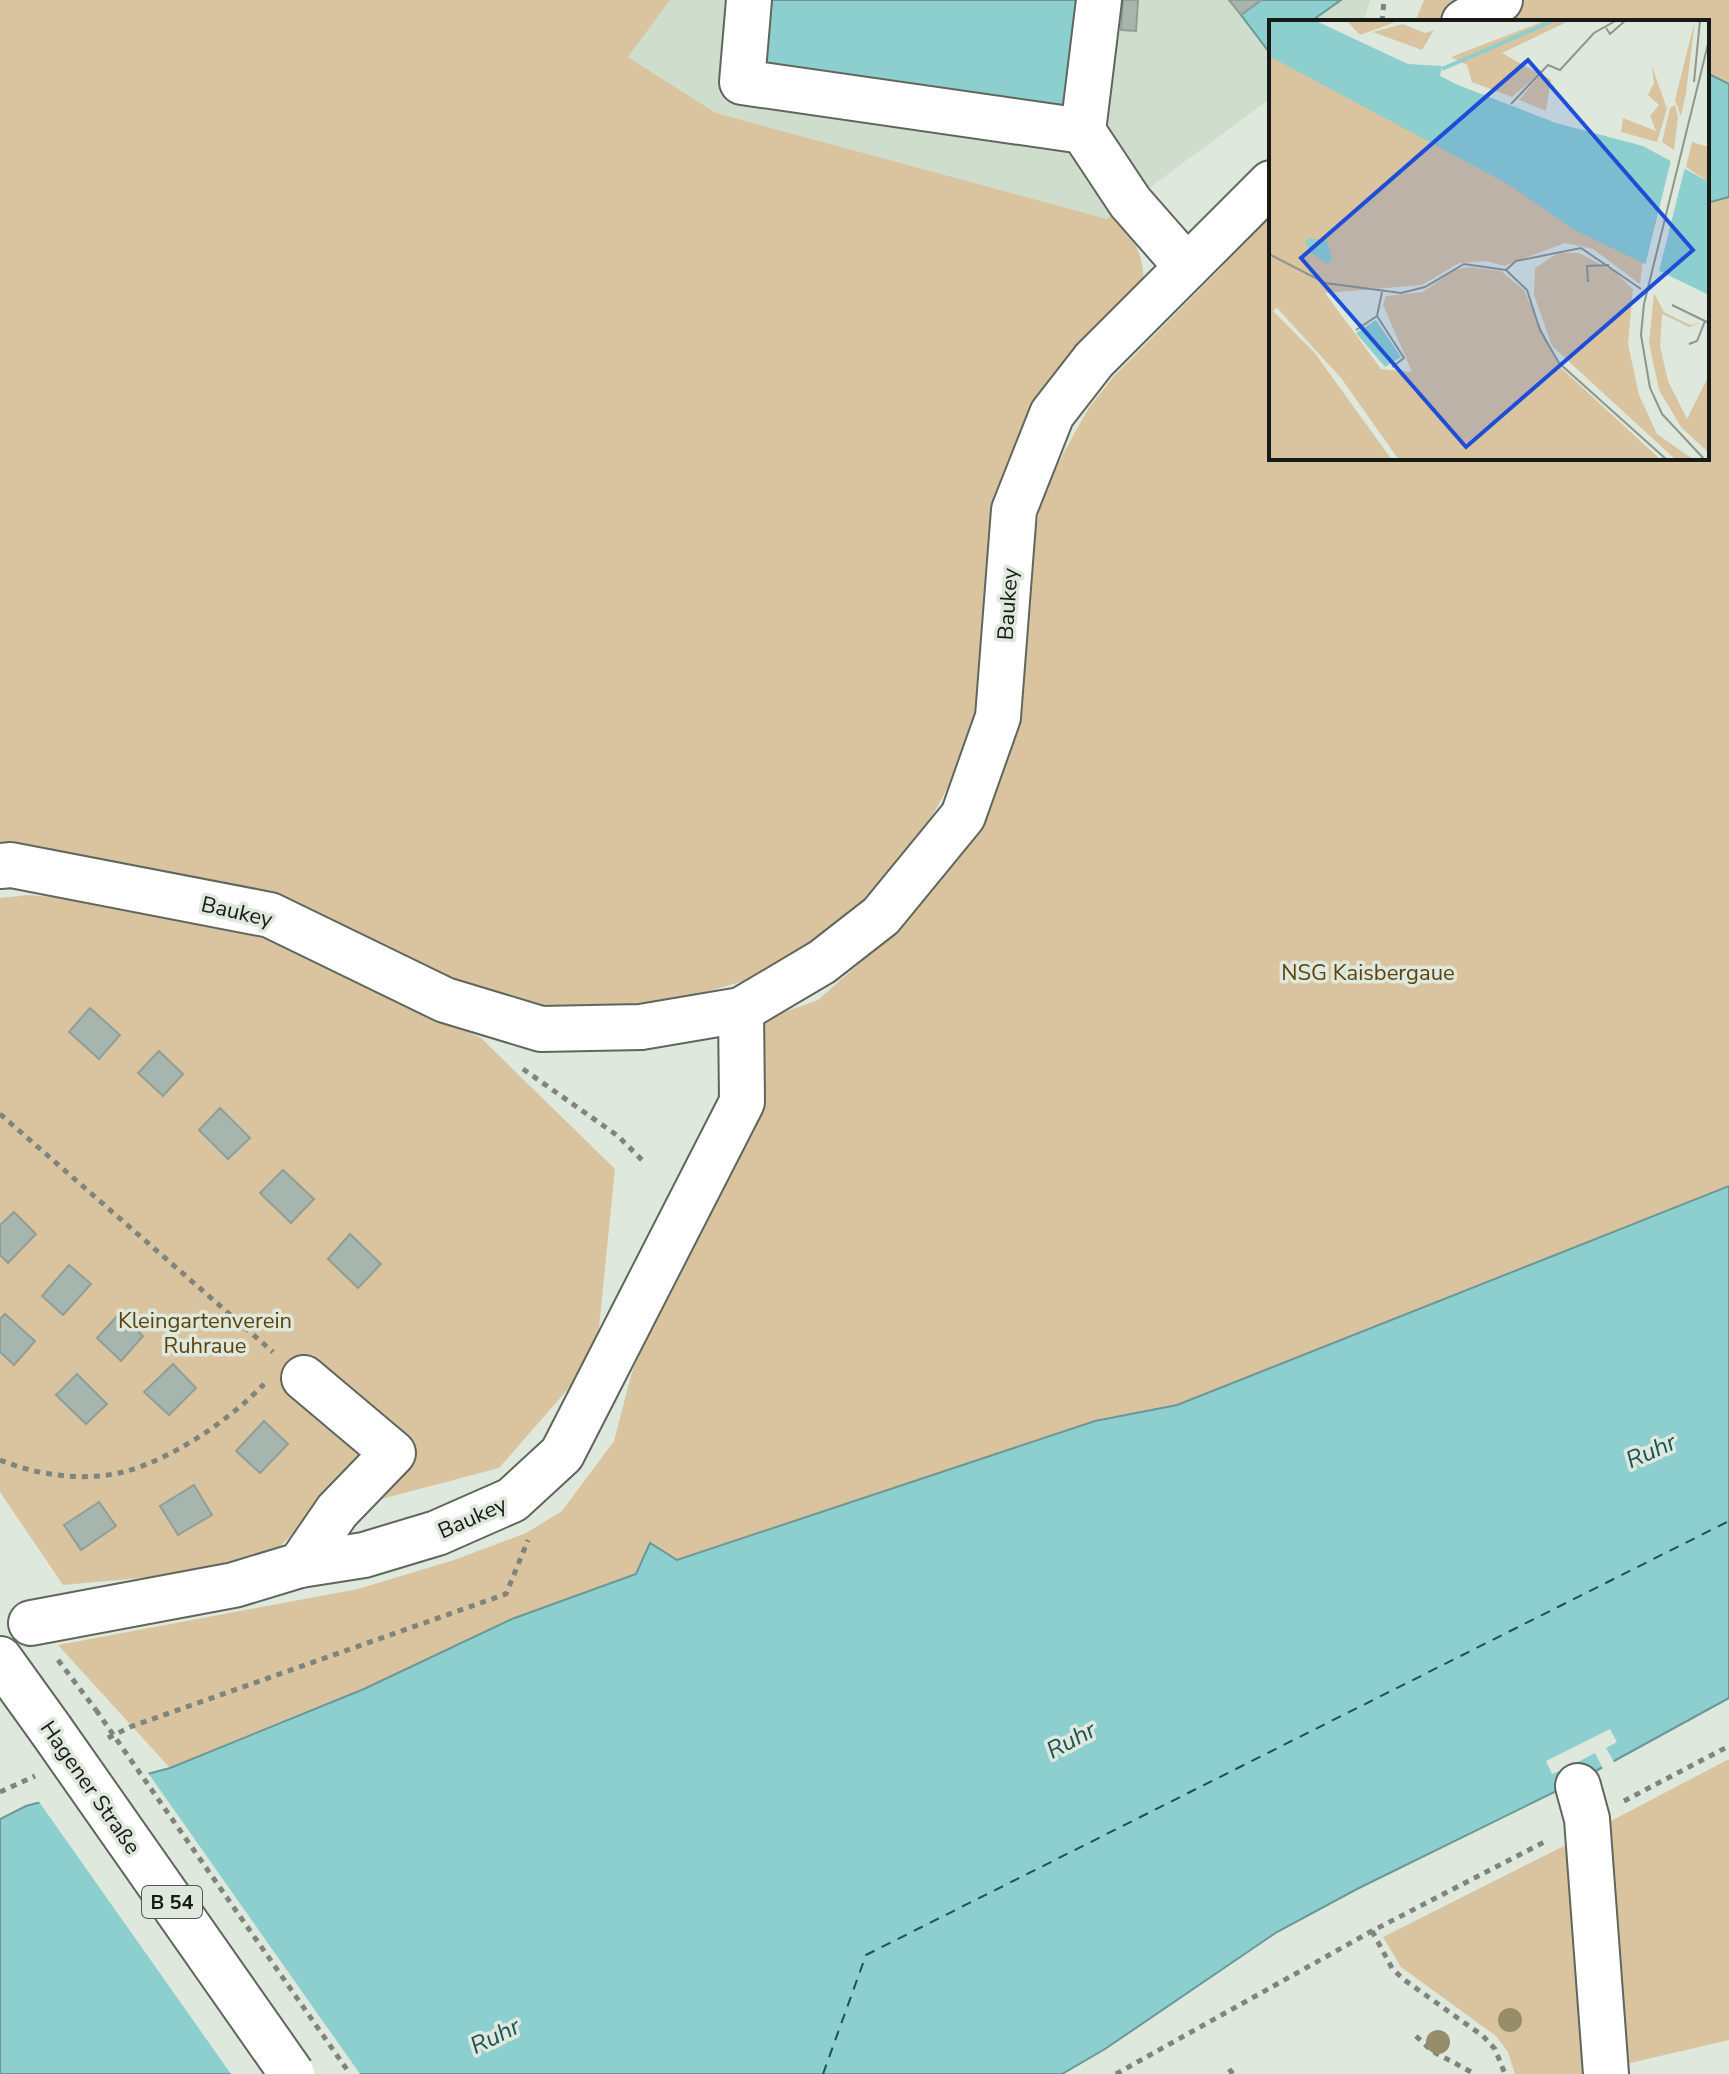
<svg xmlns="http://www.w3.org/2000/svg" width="1729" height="2074" viewBox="0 0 1729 2074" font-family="'Nunito Sans',sans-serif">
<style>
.built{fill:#cfdecc}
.green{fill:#d9c49f}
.water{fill:#8dcecf;stroke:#6a9898;stroke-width:2}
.pier{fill:#dfe8dc}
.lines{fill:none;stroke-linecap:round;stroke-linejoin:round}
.ferry{stroke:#1a5354;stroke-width:2;stroke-dasharray:10 8;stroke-linecap:butt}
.building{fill:#a7b5af;stroke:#909e98;stroke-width:2}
.minor-casing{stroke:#5f675d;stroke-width:48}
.major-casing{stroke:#5f675d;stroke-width:48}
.path{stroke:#7f857d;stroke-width:5;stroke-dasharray:6 6;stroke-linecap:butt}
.minor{stroke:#fff;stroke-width:44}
.major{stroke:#fff;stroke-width:44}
.major-bridge-casing{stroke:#5f675d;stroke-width:48;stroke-linecap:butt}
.path-bridge{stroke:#7f857d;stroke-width:5;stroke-dasharray:6 6;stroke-linecap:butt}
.major-bridge{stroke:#fff;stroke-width:44}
.tree{fill:#988d69}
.labels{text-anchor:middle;stroke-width:7;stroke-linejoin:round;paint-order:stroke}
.shield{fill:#dfe8dc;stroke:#535851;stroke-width:2}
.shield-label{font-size:20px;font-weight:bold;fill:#171a16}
.street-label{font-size:22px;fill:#171a16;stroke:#dfe8dc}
.park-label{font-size:22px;fill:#5d430b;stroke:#dfe8dc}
.water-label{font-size:24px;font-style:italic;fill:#1a5354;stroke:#dfe8dc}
.inset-river{fill:none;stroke:#8dcecf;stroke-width:4}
.inset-road{fill:none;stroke:#8f968d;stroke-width:2}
.view{fill:#1d4ed8;fill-opacity:0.15;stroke:#1d4ed8;stroke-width:4}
.inset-edge{fill:none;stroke:#171a16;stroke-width:4}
</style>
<rect width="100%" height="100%" fill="#dfe8dc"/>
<polygon class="built" points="670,0 1370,0 1364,22 1271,22 1271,98 1107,219 716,113 628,57"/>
<g class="green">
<path d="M 0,0 L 670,0 L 628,57 L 716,113 L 1107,219 L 1115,213 C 1134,241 1146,255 1143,290 L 1058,381 L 1001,478 L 990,566 L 974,739 L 923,833 L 840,929 L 755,978 L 651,1007 L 552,1012 L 456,983 L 280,898 L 153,869 L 13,850 L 0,852 Z"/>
<polygon points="1424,0 1729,0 1729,1280 677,1560 650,1543 636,1574 512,1619 364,1689 170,1768 58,1645 358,1589 454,1560 526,1533 562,1511 614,1441 632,1372 646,1339 733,1164 760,1034 768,1018 818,1000 879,946 927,897 963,846 1029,571 1041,500 1063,454 1088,409 1114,376 1222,267 1271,187 1271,458 1707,458 1707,22 1415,22"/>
<polygon points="28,895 135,904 273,941 481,1038 615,1169 596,1357 499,1468 355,1506 327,1501 272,1554 238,1569 63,1585 0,1492 0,898"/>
<polygon points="1729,1759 1729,2040 1613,2067 1599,1843 1611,1821"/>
<polygon points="1564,1846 1568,1853 1597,2074 1515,2074 1508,2052 1496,2036 1401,1967 1383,1937"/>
</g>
<g class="water">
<polygon points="772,0 1084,0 1070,107 763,69"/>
<polygon points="1261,0 1341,0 1310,22 1271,22 1271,50 1269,52 1241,15"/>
<polygon points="1707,73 1729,84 1729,197 1707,203"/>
<polygon points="1729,1186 1729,1698 1583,1778 1357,1889 1277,1932 1105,2049 1062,2074 0,2074 0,1819 26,1806 170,1768 364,1689 512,1619 636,1574 650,1543 677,1560 1095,1421 1177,1405"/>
</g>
<g class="pier">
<polygon points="1610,1729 1617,1742 1606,1748 1615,1764 1604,1771 1595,1753 1574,1764 1583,1782 1572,1788 1562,1770 1552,1774 1546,1761"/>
<polygon points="146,1770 360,2074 231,2074 37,1799"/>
</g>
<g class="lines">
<polyline class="ferry" points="823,2074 866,1955 1729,1521"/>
</g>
<g class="building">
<polygon points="1123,0 1138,0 1136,31 1121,30"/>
<polygon points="1229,0 1261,0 1241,15"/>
<polygon points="90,1008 120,1035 99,1059 69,1032"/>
<polygon points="159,1051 183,1074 163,1096 138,1073"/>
<polygon points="220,1108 250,1138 228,1159 199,1130"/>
<polygon points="283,1170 314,1199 291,1223 260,1193"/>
<polygon points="14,1212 36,1234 8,1263 0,1255 0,1225"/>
<polygon points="350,1234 381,1264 358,1288 328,1259"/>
<polygon points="69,1265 91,1284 63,1315 42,1296"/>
<polygon points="5,1314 35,1341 14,1365 0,1352 0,1319"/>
<polygon points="119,1314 143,1336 121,1361 97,1338"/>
<polygon points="173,1364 196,1388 169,1415 144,1392"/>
<polygon points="77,1374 107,1404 86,1424 56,1395"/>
<polygon points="264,1421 288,1444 260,1473 236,1451"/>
<polygon points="194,1485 212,1515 178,1535 160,1506"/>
<polygon points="99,1502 116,1526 81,1550 64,1525"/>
</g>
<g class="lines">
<g class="minor-casing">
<g id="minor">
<polyline points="749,0 742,82 1083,131"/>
<polyline points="1099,0 1083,131 1130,202 1187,267"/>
<polyline points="1464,22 1500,0"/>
<polyline points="0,866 11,865 270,915 445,1000 541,1029 641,1027 741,1010 822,962 881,916 963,816 998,717 1014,510 1052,414 1094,360 1271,183"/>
<polyline points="300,1565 337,1511 393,1453 304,1378"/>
<polyline points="31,1623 234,1585 300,1565 364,1555 437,1533 512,1500 562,1454 742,1102 741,1010"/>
<polyline points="1578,1786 1587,1819 1606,2074"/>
</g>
</g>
<g class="major-casing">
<polyline id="major" points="0,1659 51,1730"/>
</g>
<g class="path">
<polyline points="1382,22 1384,0"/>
<polyline points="523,1069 618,1136 642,1160"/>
<polyline points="0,1114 273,1352"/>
<path d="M 0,1460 C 37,1475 83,1482 123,1472 C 171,1460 230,1420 264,1384"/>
<polyline points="58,1660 96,1710"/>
<polyline points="108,1738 130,1727 506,1594 528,1540"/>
<polyline points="0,1792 35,1776"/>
<polyline points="1624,1801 1729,1746"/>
<polyline points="1372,1931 1392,1968 1403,1979 1483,2036 1495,2049 1505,2074"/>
<polyline points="1416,2036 1432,2051 1475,2074"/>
<polyline points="1229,2069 1233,2074"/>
<polyline points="1116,2074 1372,1931 1548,1840"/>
</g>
<use href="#minor" class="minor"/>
<use href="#major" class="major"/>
<g class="major-bridge-casing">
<polyline id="major-bridge" points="51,1730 292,2074"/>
</g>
<polyline class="path-bridge" points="96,1710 350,2074"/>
<use href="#major-bridge" class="major-bridge"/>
</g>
<g class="tree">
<circle cx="1510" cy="2020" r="12"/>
<circle cx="1438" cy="2042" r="12"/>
</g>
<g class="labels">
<rect class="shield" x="142" y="1886" width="60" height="32" rx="6"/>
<g class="shield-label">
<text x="172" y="1909">B 54</text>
</g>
<g class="street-label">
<text transform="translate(1007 604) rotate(-86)" y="8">Baukey</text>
<text transform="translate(237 911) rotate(13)" y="8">Baukey</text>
<text transform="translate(472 1517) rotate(-24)" y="8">Baukey</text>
<text transform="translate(91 1787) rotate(55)" y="8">Hagener Straße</text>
</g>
<g class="park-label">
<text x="1368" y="980">NSG Kaisbergaue</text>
<text x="205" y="1328">Kleingartenverein<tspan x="205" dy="25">Ruhraue</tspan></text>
</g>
<g class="water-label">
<text transform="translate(1651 1451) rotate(-24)" y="8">Ruhr</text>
<text transform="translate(1071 1740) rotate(-28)" y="8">Ruhr</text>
<text transform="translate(495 2036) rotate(-26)" y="8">Ruhr</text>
</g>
</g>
<g transform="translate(1269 20)">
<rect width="440" height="440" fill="#dfe8dc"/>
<path d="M 77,0 L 132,0 L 91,15 ZM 278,0 L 302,0 L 233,33 L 270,54 L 243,77 L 203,62 L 198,45 L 182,37 ZM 426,0 L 417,73 L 412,96 L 406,80 ZM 134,4 L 156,13 L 165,10 L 153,30 L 104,12 ZM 0,31 L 180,119 L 309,207 L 374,240 L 371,264 L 324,229 L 296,223 L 235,246 L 217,241 L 190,243 L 153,265 L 56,273 L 112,349 L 143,352 L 114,285 L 117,276 L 154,272 L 185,250 L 200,247 L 232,251 L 255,270 L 289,345 L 392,440 L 130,440 L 72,358 L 8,288 L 4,291 L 45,332 L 123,440 L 0,440 ZM 383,46 L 398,89 L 388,122 L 352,112 L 354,98 L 387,111 L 381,96 L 390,85 L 379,75 L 385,63 ZM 272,54 L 282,60 L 277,91 L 250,80 ZM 406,85 L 409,97 L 405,130 L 393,122 L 401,88 ZM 423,122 L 440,127 L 440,162 L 417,147 ZM 289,233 L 310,233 L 346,252 L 364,269 L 359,324 L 370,375 L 388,414 L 425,440 L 407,440 L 283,326 L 265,275 L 266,248 ZM 385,273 L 395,292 L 421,305 L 431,303 L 420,307 L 393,294 L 391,326 L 399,361 L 418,399 L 440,355 L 440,433 L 412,407 L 390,370 L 380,323 Z" fill="#d9c49f"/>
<path d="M 0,0 L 45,0 L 139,44 L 173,46 L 171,56 L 189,65 L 287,103 L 374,126 L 440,162 L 440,275 L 304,209 L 239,164 L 0,36 ZM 40,218 L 58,221 L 63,239 L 59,244 L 42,233 L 36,222 ZM 107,300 L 132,337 L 116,347 L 87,313 Z" fill="#8dcecf"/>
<path d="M 403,136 L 417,143 L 389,255 L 376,246 Z" fill="#dfe8dc"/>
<path class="inset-river" d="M 10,0 L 95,50 L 328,146 L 347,139 L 361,124M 173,49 L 286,0"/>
<path class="inset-road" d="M 337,8 L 341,14 L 357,0M 425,62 L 431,0M 242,84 L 279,45 L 291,50 L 325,13 L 348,0M 0,234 L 56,263 L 132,273 L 156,267 L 195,244 L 237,250 L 258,270 L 271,310 L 290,343 L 398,440M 237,250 L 247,241 L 312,228 L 372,269M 319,262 L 318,246 L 340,245M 403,285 L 440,303M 108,296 L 135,338 L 123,347M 87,310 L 108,296 L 113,272M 420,324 L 428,321 L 436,301M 436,440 L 393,394 L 381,368 L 372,315 L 375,284 L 440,20"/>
<path class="view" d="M 259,40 L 424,230 L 197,427 L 32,238 Z"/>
<rect width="440" height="440" class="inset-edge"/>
</g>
</svg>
